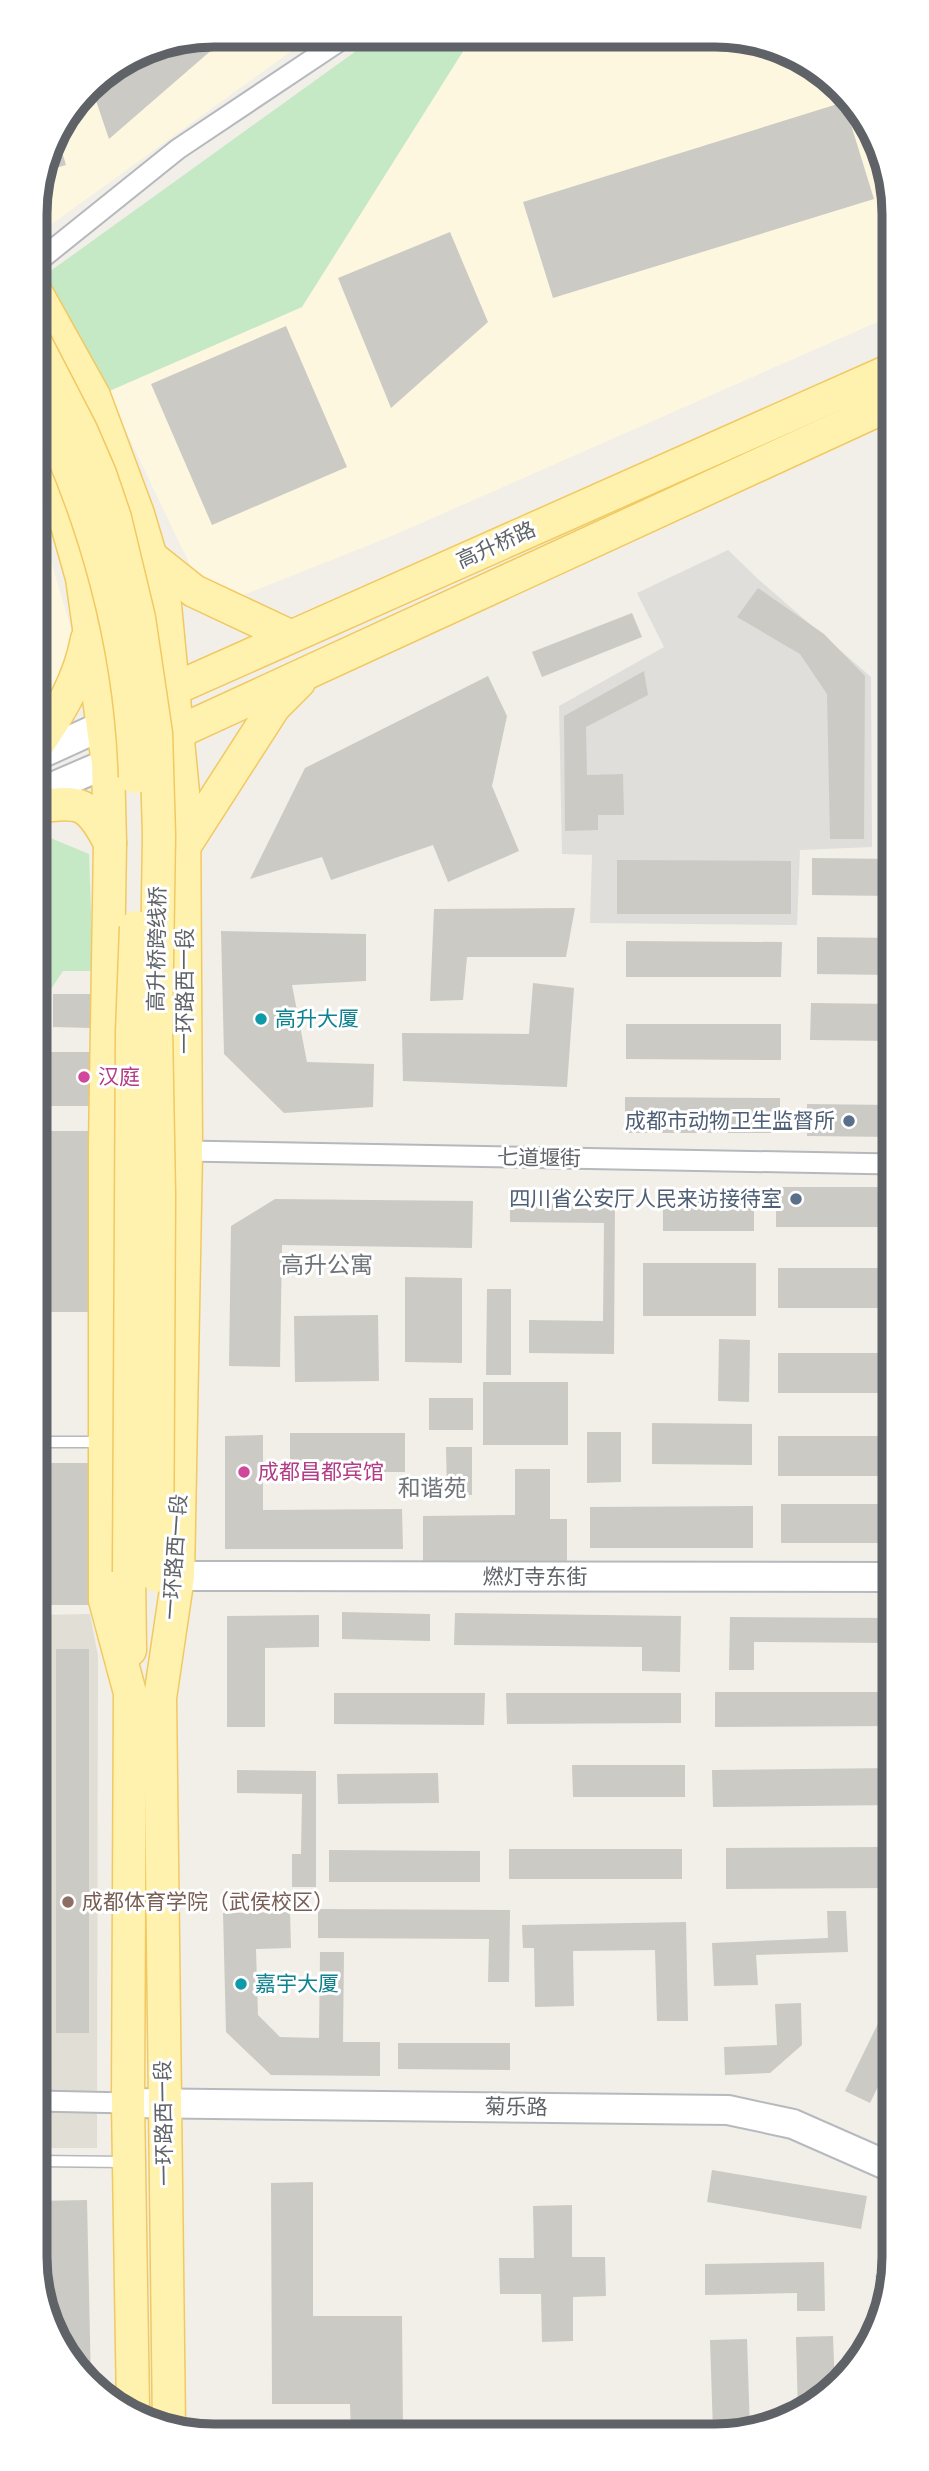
<svg xmlns="http://www.w3.org/2000/svg" width="929" height="2471" viewBox="0 0 929 2471" font-family="'Exo 2','Noto Sans SC',sans-serif">
<style>
.commercial{fill:#fef7e0}
.industrial{fill:#e0deda}
.education{fill:#e1ded6}
.green{fill:#c5e8c5}
.building{fill:#cccac5}
.lines{fill:none;stroke-linecap:round;stroke-linejoin:round}
.lane-casing{stroke:#b5b8bc;stroke-width:13}
.street-casing{stroke:#b5b8bc;stroke-width:23}
.secondary-casing{stroke:#b6babf;stroke-width:32}
.primary-casing{stroke:#f2c960;stroke-width:35}
.lane{stroke:#fff;stroke-width:10}
.street{stroke:#fff;stroke-width:19}
.secondary{stroke:#fff;stroke-width:28}
.primary{stroke:#fff2af;stroke-width:32}
.primary-bridge-casing{stroke:#f2c960;stroke-width:35;stroke-linecap:butt}
.primary-bridge{stroke:#fff2af;stroke-width:32}
.culture-dot{fill:#0f9aa8;stroke:#fff;stroke-width:2.5}
.hotel-dot{fill:#d1479c;stroke:#fff;stroke-width:2.5}
.service-dot{fill:#5c6f8a;stroke:#fff;stroke-width:2.5}
.education-dot{fill:#8d6e63;stroke:#fff;stroke-width:2.5}
.labels{text-anchor:middle;stroke-width:6;stroke-linejoin:round;paint-order:stroke}
.street-label{font-size:21px;fill:#5f6368;stroke:#fff}
.culture-label{font-size:21px;fill:#0d838f;stroke:#fff;text-anchor:start}
.hotel-label{font-size:21px;fill:#b23c85;stroke:#fff;text-anchor:start}
.service-label{font-size:21px;fill:#4e5e75;stroke:#fff;text-anchor:end}
.education-label{font-size:21px;fill:#785e54;stroke:#fff;text-anchor:start}
.neighbourhood-label{font-size:23px;fill:#70757a;stroke:#fff}
.rim{fill:none;stroke:#5f6368;stroke-width:9}
</style>
<rect width="100%" height="100%" fill="#f1efe8"/>
<g class="commercial">
<polygon points="214,35 312,36 42,231 35,229 35,202 53,135 96,80 146,48"/>
<polygon points="472,37 750,39 841,87 890,179 891,316 392,536 243,595 193,571 107,392 302,307"/>
<polygon points="36,519 43,534 76,645 36,724"/>
</g>
<polygon class="industrial" points="728,550 758,579 871,677 872,847 800,850 797,925 590,923 592,855 562,854 559,706 664,647 637,593"/>
<polygon class="education" points="90,1614 98,1656 97,2148 38,2148 38,1615"/>
<g class="green">
<polygon points="377,36 472,37 302,307 107,392 45,275"/>
<polygon points="36,832 89,854 93,971 63,971 37,1010"/>
</g>
<g class="building">
<polygon points="214,35 229,35 109,139 91,86 96,80 146,48"/>
<polygon points="844,102 874,199 553,298 523,202"/>
<polygon points="56,132 66,165 44,171 53,135"/>
<polygon points="450,232 488,322 391,408 338,278"/>
<polygon points="286,326 347,467 212,525 151,384"/>
<polygon points="36,577 44,592 36,610"/>
<polygon points="758,588 824,634 865,676 864,839 830,839 827,694 800,654 737,617"/>
<polygon points="632,613 642,637 542,677 532,652"/>
<polygon points="644,671 648,695 586,727 587,775 623,774 624,815 598,815 598,830 565,831 564,716"/>
<polygon points="488,676 507,716 492,786 519,851 448,882 433,845 331,880 322,857 250,879 305,768"/>
<polygon points="812,858 892,859 892,896 812,895"/>
<polygon points="617,860 791,861 791,914 617,914"/>
<polygon points="575,908 566,957 467,957 463,1000 430,1001 434,909"/>
<polygon points="221,931 366,934 366,981 292,985 307,1062 374,1064 373,1107 284,1113 224,1054"/>
<polygon points="817,937 892,938 892,975 817,974"/>
<polygon points="626,941 782,942 781,977 626,977"/>
<polygon points="533,983 574,988 567,1087 403,1081 402,1033 529,1034"/>
<polygon points="53,994 93,994 92,1028 53,1027"/>
<polygon points="811,1003 892,1004 892,1041 810,1040"/>
<polygon points="626,1024 781,1024 781,1060 626,1059"/>
<rect x="41" y="1052" width="52" height="54"/>
<polygon points="625,1097 780,1098 780,1133 625,1133"/>
<polygon points="807,1104 892,1105 892,1137 807,1136"/>
<polygon points="50,1131 88,1131 89,1312 50,1312"/>
<rect x="776" y="1187" width="116" height="40"/>
<rect x="663" y="1189" width="91" height="42"/>
<polygon points="275,1199 473,1201 472,1248 282,1245 280,1367 229,1366 231,1226"/>
<polygon points="510,1204 615,1205 614,1354 529,1353 529,1320 603,1321 604,1223 510,1222"/>
<rect x="643" y="1263" width="113" height="53"/>
<rect x="778" y="1268" width="114" height="40"/>
<polygon points="405,1277 462,1278 462,1363 405,1362"/>
<polygon points="487,1289 511,1289 511,1375 486,1375"/>
<polygon points="378,1315 379,1381 295,1382 294,1316"/>
<polygon points="719,1339 750,1340 749,1402 718,1401"/>
<rect x="778" y="1353" width="114" height="40"/>
<rect x="483" y="1382" width="85" height="63"/>
<rect x="429" y="1398" width="44" height="32"/>
<polygon points="652,1423 752,1424 752,1465 652,1464"/>
<polygon points="587,1432 621,1432 621,1482 587,1483"/>
<rect x="290" y="1433" width="115" height="39"/>
<polygon points="263,1435 263,1510 402,1509 403,1549 225,1549 225,1436"/>
<rect x="778" y="1436" width="114" height="40"/>
<polygon points="446,1447 472,1447 472,1495 447,1495"/>
<polygon points="37,1463 96,1463 97,1605 50,1605 50,1504 37,1504"/>
<polygon points="515,1469 550,1469 550,1519 567,1519 567,1561 423,1562 423,1516 515,1515"/>
<polygon points="781,1504 892,1504 893,1543 781,1543"/>
<polygon points="753,1506 753,1548 590,1548 590,1507"/>
<polygon points="342,1612 430,1614 430,1641 342,1639"/>
<polygon points="455,1613 681,1616 680,1672 642,1671 642,1647 454,1645"/>
<polygon points="319,1615 319,1647 265,1648 265,1727 227,1727 227,1616"/>
<polygon points="730,1617 888,1618 888,1643 754,1642 754,1670 729,1670"/>
<rect x="56" y="1649" width="33" height="384"/>
<rect x="38" y="1654" width="6" height="213"/>
<polygon points="715,1692 891,1692 891,1726 715,1727"/>
<polygon points="334,1693 485,1693 484,1725 334,1724"/>
<polygon points="506,1693 681,1693 681,1723 507,1724"/>
<polygon points="572,1765 685,1765 685,1797 573,1797"/>
<polygon points="893,1768 893,1805 713,1807 712,1770"/>
<polygon points="237,1770 316,1771 316,1887 292,1887 292,1854 301,1854 302,1794 237,1793"/>
<polygon points="438,1773 439,1803 338,1804 337,1774"/>
<polygon points="880,1823 893,1823 893,1863 888,1863 888,1888 726,1889 726,1848 880,1847"/>
<rect x="509" y="1849" width="173" height="30"/>
<polygon points="329,1850 480,1851 480,1882 329,1882"/>
<polygon points="318,1909 510,1910 509,1982 488,1982 489,1939 318,1938"/>
<polygon points="827,1911 846,1911 848,1952 756,1955 758,1985 714,1986 712,1943 828,1938"/>
<polygon points="290,1912 291,1948 256,1949 258,2015 280,2037 319,2038 320,1952 344,1952 343,2042 380,2042 380,2076 271,2075 226,2032 223,1913"/>
<polygon points="686,1922 688,2021 657,2021 655,1950 573,1951 574,2006 535,2007 534,1948 523,1948 522,1925"/>
<polygon points="893,1993 893,2056 870,2103 845,2091"/>
<polygon points="801,2003 802,2045 770,2073 725,2075 724,2047 777,2045 775,2004"/>
<polygon points="398,2043 510,2043 510,2070 398,2069"/>
<polygon points="712,2170 867,2196 861,2229 707,2202"/>
<polygon points="313,2182 313,2316 402,2316 403,2433 351,2433 350,2404 272,2404 271,2183"/>
<polygon points="87,2200 91,2385 88,2384 39,2292 38,2201"/>
<polygon points="572,2205 572,2257 605,2257 606,2296 573,2297 573,2341 542,2342 541,2294 500,2294 499,2258 534,2258 533,2206"/>
<polygon points="894,2236 894,2268 890,2284 875,2277"/>
<polygon points="824,2262 825,2311 797,2311 797,2293 705,2295 705,2264"/>
<polygon points="880,2326 865,2350 865,2327"/>
<polygon points="833,2336 835,2387 805,2412 798,2414 796,2337"/>
<polygon points="747,2339 750,2432 713,2432 710,2340"/>
</g>
<g class="lines">
<g class="lane-casing">
<g id="lane">
<polyline points="37,1442 101,1442"/>
<polyline points="38,2161 125,2162"/>
</g>
</g>
<g class="street-casing">
<g id="street">
<polyline points="36,263 178,149 347,36"/>
<polyline points="186,1151 892,1164"/>
<polyline points="38,2101 128,2103"/>
</g>
</g>
<g class="secondary-casing">
<g id="secondary">
<polyline points="36,756 104,725"/>
<polyline points="36,794 108,763"/>
<polyline points="178,1576 893,1577"/>
<polyline points="128,2103 728,2110 793,2124 893,2168"/>
</g>
</g>
<g class="primary-casing">
<g id="primary">
<polyline points="36,292 94,396 138,514 165,605 184,803 186,1151 178,1576 160,1698 169,2427"/>
<polyline points="36,460 67,525 82,578 108,763 110,843 105,1147 105,1600 130,1693 128,2103 133,2408"/>
<polyline points="150,556 194,591 290,636"/>
<polyline points="158,696 891,370"/>
<polyline points="161,740 891,404"/>
<path d="M 36,747 C 60,711 79,682 87,639"/>
<path d="M 36,807 C 82,800 89,803 110,843"/>
<polyline points="184,847 274,707 299,682"/>
<polyline points="129,1572 130,1650"/>
</g>
</g>
<use href="#lane" class="lane"/>
<use href="#street" class="street"/>
<use href="#secondary" class="secondary"/>
<use href="#primary" class="primary"/>
<g class="primary-bridge-casing">
<g id="primary-bridge">
<polyline points="36,343 81,430 100,474 115,518 139,618 156,733 159,835 156,1027 159,1195 157,1576"/>
<path d="M 36,396 C 95,514 131,645 135,777"/>
<polyline points="129,1572 132,1032 136,927"/>
</g>
</g>
<use href="#primary-bridge" class="primary-bridge"/>
</g>
<g class="culture-dot">
<circle cx="261" cy="1019" r="7"/>
<circle cx="241" cy="1984" r="7"/>
</g>
<g class="hotel-dot">
<circle cx="84" cy="1077" r="7"/>
<circle cx="244" cy="1472" r="7"/>
</g>
<g class="service-dot">
<circle cx="849" cy="1121" r="7"/>
<circle cx="796" cy="1199" r="7"/>
</g>
<circle class="education-dot" cx="68" cy="1902" r="7"/>
<g class="labels">
<g class="street-label">
<text transform="translate(496 545) rotate(-24)" y="7">高升桥路</text>
<text transform="translate(157 949) rotate(-89)" y="7">高升桥跨线桥</text>
<text transform="translate(185 991) rotate(-90)" y="7">一环路西一段</text>
<text transform="translate(539 1158) rotate(1)" y="7">七道堰街</text>
<text transform="translate(175 1557) rotate(-86)" y="7">一环路西一段</text>
<text x="535" y="1584">燃灯寺东街</text>
<text transform="translate(516 2107) rotate(1)" y="7">菊乐路</text>
<text transform="translate(164 2123) rotate(-91)" y="7">一环路西一段</text>
</g>
<g class="culture-label">
<text x="275" y="1026">高升大厦</text>
<text x="255" y="1991">嘉宇大厦</text>
</g>
<g class="hotel-label">
<text x="98" y="1084">汉庭</text>
<text x="258" y="1479">成都昌都宾馆</text>
</g>
<g class="service-label">
<text x="835" y="1128">成都市动物卫生监督所</text>
<text x="782" y="1206">四川省公安厅人民来访接待室</text>
</g>
<g class="education-label">
<text x="82" y="1909">成都体育学院（武侯校区）</text>
</g>
<g class="neighbourhood-label">
<text x="327" y="1273">高升公寓</text>
<text x="432" y="1496">和谐苑</text>
</g>
</g>
<path d="M0 0H929V2471H0ZM214 47H715A167 167 0 0 1 882 214V2257A167 167 0 0 1 715 2424H214A167 167 0 0 1 47 2257V214A167 167 0 0 1 214 47Z" fill="#fff" fill-rule="evenodd"/>
<path class="rim" d="M214 47H715A167 167 0 0 1 882 214V2257A167 167 0 0 1 715 2424H214A167 167 0 0 1 47 2257V214A167 167 0 0 1 214 47Z"/>
</svg>
